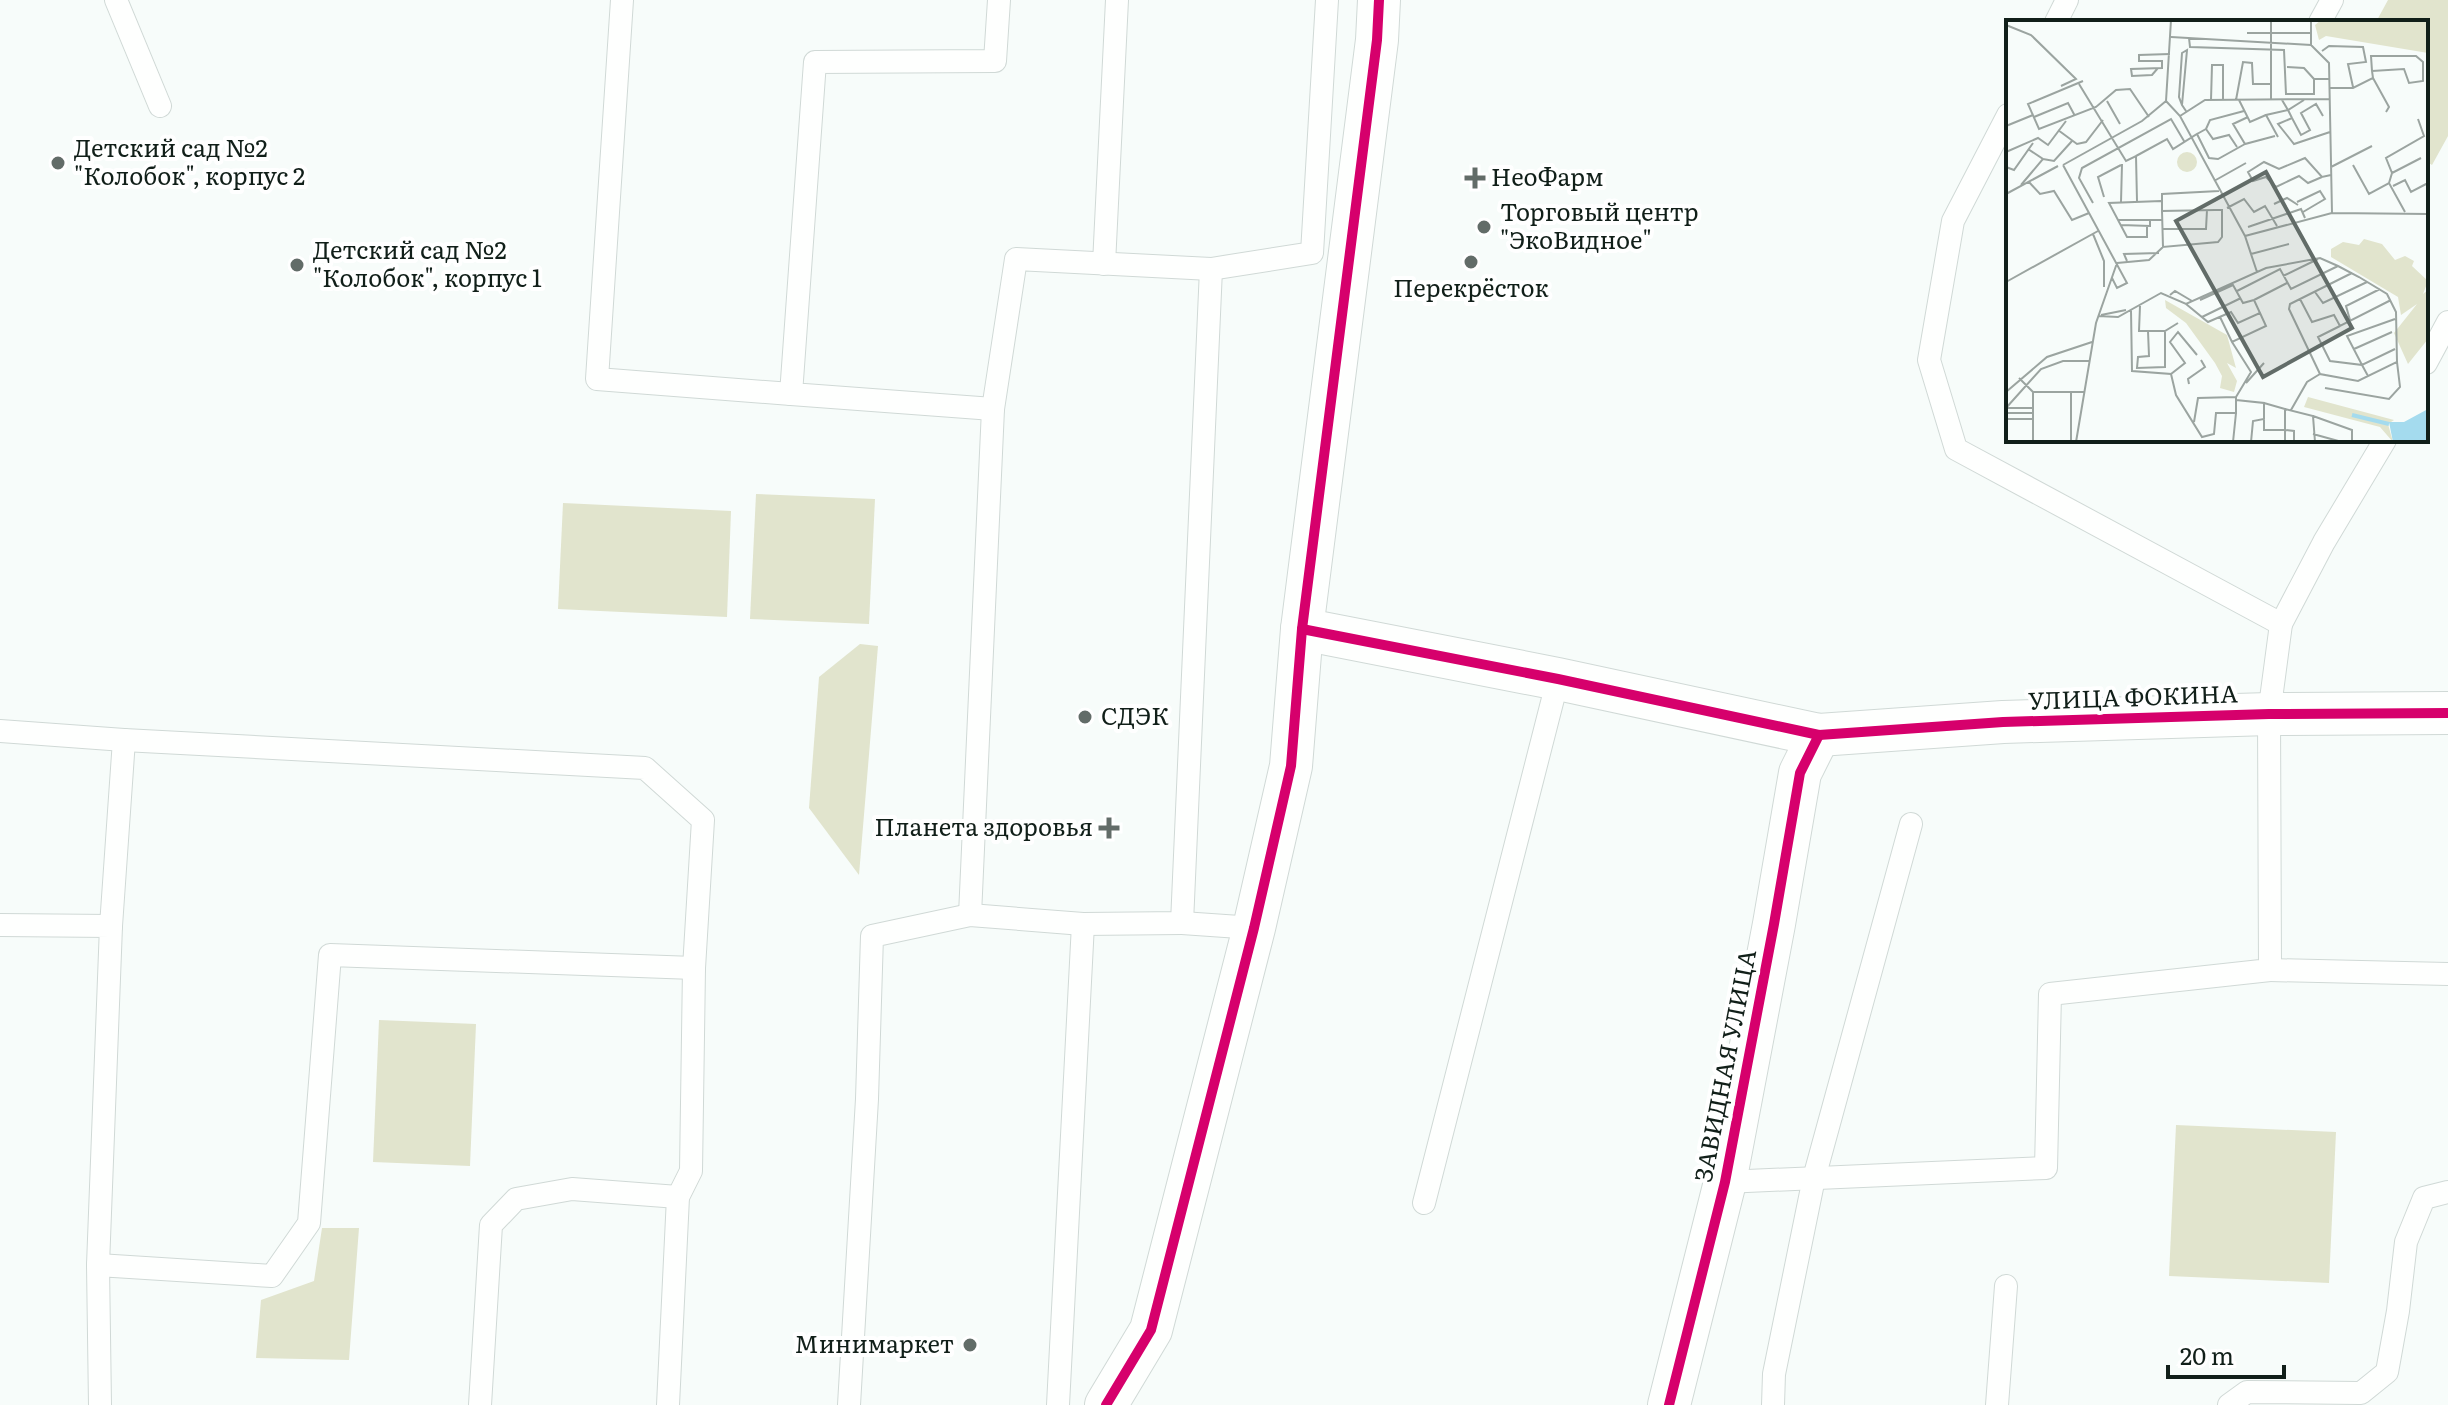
<svg xmlns="http://www.w3.org/2000/svg" width="2448" height="1405" viewBox="0 0 2448 1405" font-family="Literata,serif">
<style>
.green{fill:#e1e4cd}
.lines{fill:none;stroke-linecap:round;stroke-linejoin:round}
.lane-casing{stroke:#d0d9d6;stroke-width:24}
.street-casing{stroke:#d0d9d6;stroke-width:44}
.lane{stroke:#fefffe;stroke-width:22}
.street{stroke:#fefffe;stroke-width:42}
.cycleway-casing{stroke:#fff;stroke-width:15}
.cycleway{stroke:#d6006c;stroke-width:10}
.poi-dot{fill:#626c68;stroke:#fff;stroke-width:3}
.labels{text-anchor:middle;stroke-width:8;stroke-linejoin:round;paint-order:stroke}
.poi-label{font-size:24px;fill:#111f19;stroke:#fff;text-anchor:start}
.street-label{font-size:24px;fill:#111f19;stroke:#fff}
.inset-river{fill:none;stroke:#a4dbee;stroke-width:4}
.inset-road{fill:none;stroke:#9ba4a0;stroke-width:2}
.view{fill:#626c68;fill-opacity:0.15;stroke:#626c68;stroke-width:4}
.inset-edge{fill:none;stroke:#111f19;stroke-width:4}
</style>
<rect width="100%" height="100%" fill="#f7fcfa"/>
<g class="green">
<polygon points="2388,0 2448,0 2448,136 2432,165 2426,161 2426,22 2376,22"/>
<polygon points="756,494 875,499 869,624 750,619"/>
<polygon points="563,503 731,511 727,617 558,609"/>
<polygon points="860,644 878,646 859,875 809,808 819,677"/>
<polygon points="379,1020 476,1024 470,1166 373,1162"/>
<polygon points="2176,1125 2336,1132 2329,1283 2169,1276"/>
<polygon points="322,1228 359,1228 349,1360 256,1358 261,1300 314,1281"/>
</g>
<g class="lines">
<g class="lane-casing">
<g id="lane">
<polyline points="116,0 160,106"/>
<polyline points="622,0 597,379 791,394"/>
<polyline points="999,0 995,61 815,62 791,394 993,409 1016,259 1211,269 1312,253 1327,0"/>
<polyline points="2056,22 2067,0"/>
<polyline points="2320,22 2332,0"/>
<polyline points="2008,115 1953,221 1929,360 1956,449 2281,624 2324,542 2385,440"/>
<polyline points="1104,264 1117,0"/>
<polyline points="2426,363 2448,322"/>
<polyline points="0,731 124,740 645,768 703,820 694,968 691,1171 678,1197 668,1405"/>
<polyline points="970,915 993,409"/>
<polyline points="1182,923 1254,928"/>
<polyline points="0,925 111,926 98,1265"/>
<polyline points="111,926 124,740"/>
<polyline points="2270,970 2448,974"/>
<polyline points="1725,1182 2046,1168 2050,994 2270,970 2269,714 2281,624"/>
<polyline points="1424,1203 1558,679"/>
<polyline points="100,1405 98,1265 272,1276 309,1223 330,955 694,968"/>
<polyline points="480,1405 491,1225 516,1199 572,1189 678,1197"/>
<polyline points="849,1405 867,1099 872,936 970,915 1083,924 1182,923 1211,269"/>
<polyline points="1058,1405 1083,924"/>
<polyline points="1773,1405 1774,1374 1814,1178 1911,824"/>
<polyline points="1997,1405 2006,1286"/>
<polyline points="2229,1405 2247,1392 2361,1393 2387,1372 2398,1311 2406,1242 2424,1198 2448,1192"/>
</g>
</g>
<g class="street-casing">
<g id="street">
<polyline points="1302,629 1558,679 1819,735 2003,722 2269,714 2448,713"/>
<polyline points="1106,1405 1151,1330 1254,928 1291,766 1302,629 1377,40 1379,0"/>
<polyline points="1669,1405 1725,1182 1774,924 1800,773 1819,735"/>
</g>
</g>
<use href="#lane" class="lane"/>
<use href="#street" class="street"/>
<g class="cycleway-casing">
<g id="cycleway">
<polyline points="1302,629 1558,679 1819,735 2003,722 2269,714 2448,713"/>
<polyline points="1106,1405 1151,1330 1254,928 1291,766 1302,629 1377,40 1379,0"/>
<polyline points="1669,1405 1725,1182 1774,924 1800,773 1819,735"/>
</g>
</g>
<use href="#cycleway" class="cycleway"/>
</g>
<g class="poi-dot">
<circle cx="58" cy="163" r="8"/>
<path d="M1471 166h8v8h8v8h-8v8h-8v-8h-8v-8h8z"/>
<circle cx="1484" cy="227" r="8"/>
<circle cx="1471" cy="262" r="8"/>
<circle cx="297" cy="265" r="8"/>
<circle cx="1085" cy="717" r="8"/>
<path d="M1105 816h8v8h8v8h-8v8h-8v-8h-8v-8h8z"/>
<circle cx="970" cy="1345" r="8"/>
</g>
<g class="labels">
<g class="poi-label">
<text x="74" y="157">Детский сад №2<tspan x="74" dy="28">"Колобок", корпус 2</tspan></text>
<text x="1491" y="186">НеоФарм</text>
<text x="1500" y="221">Торговый центр<tspan x="1500" dy="28">"ЭкоВидное"</tspan></text>
<text x="313" y="259">Детский сад №2<tspan x="313" dy="28">"Колобок", корпус 1</tspan></text>
<text x="1471" y="297" text-anchor="middle">Перекрёсток</text>
<text x="1101" y="725">СДЭК</text>
<text x="1093" y="836" text-anchor="end">Планета здоровья</text>
<text x="954" y="1353" text-anchor="end">Минимаркет</text>
</g>
<g class="street-label">
<text transform="translate(2133 698) rotate(-2)" y="8">УЛИЦА ФОКИНА</text>
<text transform="translate(1726 1066) rotate(-79)" y="8">ЗАВИДНАЯ УЛИЦА</text>
</g>
</g>
<g transform="translate(2006 20)">
<rect width="422" height="422" fill="#f7fcfa"/>
<path d="M 315,0 L 422,0 L 422,33 L 320,16 L 313,20 L 309,5 ZM171 142a10 10 0 1 1 20 0a10 10 0 1 1-20 0ZM 358,219 L 376,224 L 389,240 L 399,236 L 408,241 L 406,246 L 422,261 L 417,274 L 422,270 L 422,319 L 402,344 L 388,313 L 411,284 L 395,295 L 392,277 L 325,237 L 325,229 L 337,222 L 353,225 ZM 159,280 L 221,315 L 230,348 L 221,343 L 231,361 L 228,372 L 214,368 L 216,356 L 209,343 L 180,303 L 160,288 ZM 302,377 L 388,400 L 382,404 L 387,422 L 374,407 L 298,387 Z" fill="#e1e4cd"/>
<path d="M 422,389 L 422,422 L 387,422 L 383,402 L 398,402 Z" fill="#a4dbee"/>
<path class="inset-river" d="M 346,395 L 383,404"/>
<path class="inset-road" d="M 165,0 L 201,0M 0,5 L 25,15 L 70,59 L 55,66M 241,13 L 306,13M 165,17 L 305,25 L 323,43 L 326,193 L 239,216M 183,18 L 184,27 L 278,30 L 280,74 L 308,74 L 308,59 L 323,59M 305,25 L 305,0M 316,31 L 323,26 L 357,27 L 360,42 L 342,44 L 347,67M 281,47 L 298,48 L 308,59M 152,48 L 146,55 L 126,56 L 125,49 L 156,48 L 156,41 L 133,41 L 133,35 L 164,34M 367,58 L 383,87 L 380,92M 77,61 L 22,84 L 33,109 L 90,87 L 110,70 L 124,69 L 143,97M 73,64 L 120,141 L 130,136 L 131,181M 323,68 L 347,68 L 367,58 L 366,51 L 365,36 L 410,36 L 417,42 L 417,61 L 403,63 L 398,49 L 366,51M 205,80 L 206,45 L 217,45 L 217,80M 230,80 L 237,42 L 246,43 L 247,64 L 265,64M 233,80 L 244,102 L 260,95M 265,80 L 265,0M 276,80 L 282,90 L 298,80M 101,81 L 114,104M 160,81 L 174,96 L 239,216 L 251,252M 176,85 L 181,30 L 176,33 L 173,77 L 176,85 L 180,91M 174,96 L 199,80 L 324,79M 317,96 L 310,84 L 295,93 L 304,110 L 295,115 L 286,98 L 272,104 L 288,124 L 324,112M 28,97 L 62,83 L 69,96M 242,97 L 227,104 L 239,124 L 269,116M 0,106 L 27,95M 200,109 L 204,100 L 238,91M 52,110 L 71,124 L 80,122 L 97,100M 191,114 L 200,109 L 207,119 L 223,115 L 231,127M 272,117 L 260,95 L 282,90 L 286,98M 0,132 L 32,118 L 42,125 L 60,101M 130,136 L 161,119 L 167,129 L 191,114 L 203,138 L 212,139 L 239,124M 37,139 L 48,141 L 66,121M 57,145 L 136,101 L 160,81 L 165,0M 57,145 L 121,263 L 111,268 L 106,258M 347,145 L 363,174 L 383,163 L 399,192M 0,147 L 8,150 L 27,123M 325,147 L 366,126M 386,153 L 415,138M 316,157 L 302,163 L 293,156 L 270,167 L 260,157 L 247,161 L 242,152 L 258,142 L 273,149 L 299,138 L 316,157 L 325,155M 208,161 L 240,143M 23,162 L 34,174 L 48,171 L 66,200 L 83,193M 383,163 L 386,153 L 380,138 L 418,116 L 412,99M 15,165 L 37,139 L 22,129M 387,166 L 399,160 L 405,172 L 422,163M 0,174 L 52,146M 98,177 L 92,157 L 115,145M 115,182 L 116,144M 291,182 L 314,171 L 319,179 L 297,192M 87,183 L 73,158 L 76,148 L 165,99 L 178,121M 268,184 L 281,178 L 292,185M 221,188 L 238,179 L 248,192 L 259,186 L 271,206M 209,190 L 216,190 L 216,217 L 212,222 L 157,227 L 156,191 ZM 156,191 L 156,174 L 213,171M 326,193 L 422,194M 112,200 L 144,200M 115,205 L 144,206 L 144,200 L 156,200M 141,206 L 141,217 L 121,217 L 103,183 L 155,181M 242,207 L 295,189 L 299,198M 156,209 L 200,209 L 201,190M 87,214 L 98,241 L 98,267M 245,234 L 283,224M 121,241 L 118,234 L 153,233M 111,243 L 143,240 L 157,227M 277,256 L 312,239M 0,262 L 92,211M 231,271 L 274,249 L 285,269 L 332,246M 309,272 L 317,283 L 361,262M 164,275 L 169,271 L 186,281M 294,279 L 306,302 L 328,295 L 334,306 L 385,280M 248,280 L 281,263M 180,284 L 202,302 L 225,292 L 232,303 L 254,293 L 248,280 L 237,283 L 227,265 L 194,280M 134,286 L 133,311 L 159,311 L 172,303M 125,290 L 126,351 L 165,354 L 170,375 L 196,417 L 208,414 L 210,393 L 230,393 L 230,377 L 245,352 L 226,322M 95,295 L 120,290M 92,296 L 112,297 L 155,273 L 180,284 L 260,248 L 314,238 L 332,246 L 353,257 L 381,274 L 390,292 L 391,342 L 352,361 L 314,354 L 283,289 L 284,284 L 346,253M 196,297 L 235,278M 214,297 L 226,322 L 260,306 L 254,293M 344,300 L 340,286 L 374,269M 334,306 L 312,317 L 324,341 L 356,345 L 362,356M 142,311 L 143,336 L 132,337 L 131,348 L 159,347 L 159,311M 348,329 L 386,312M 389,329 L 356,345 L 341,316 L 389,299M 165,354 L 179,343 L 164,322 L 172,312 L 191,335M 13,358 L 27,372 L 27,422M 240,363 L 258,343M 183,364 L 182,359 L 199,347 L 195,340M 319,368 L 383,379 L 394,367 L 391,342M 0,372 L 41,337 L 86,322M 27,372 L 78,372M 65,372 L 65,422M 230,380 L 258,383 L 258,399 L 247,401 L 245,422M 0,388 L 35,349 L 57,341 L 83,341M 1,388 L 27,388M 279,389 L 307,396 L 309,422M 285,390 L 301,362 L 314,354M 0,393 L 27,393M 307,396 L 346,410 L 346,422M 0,399 L 27,399M 258,399 L 258,410 L 279,410 L 279,389 L 258,383M 188,402 L 192,378 L 230,377M 307,414 L 336,422M 70,422 L 90,303 L 111,243M 227,422 L 230,393M 279,422 L 279,410 L 288,411 L 288,422"/>
<path class="view" d="M 260,152 L 346,308 L 257,357 L 170,201 Z"/>
<rect width="422" height="422" class="inset-edge"/>
</g>
<path d="M2168 1365v12h116v-12" fill="none" stroke="#111f19" stroke-width="4"/>
<text x="2180" y="1365" font-size="24" fill="#111f19" stroke="#ffffff" stroke-width="6" paint-order="stroke">20 m</text>
</svg>
